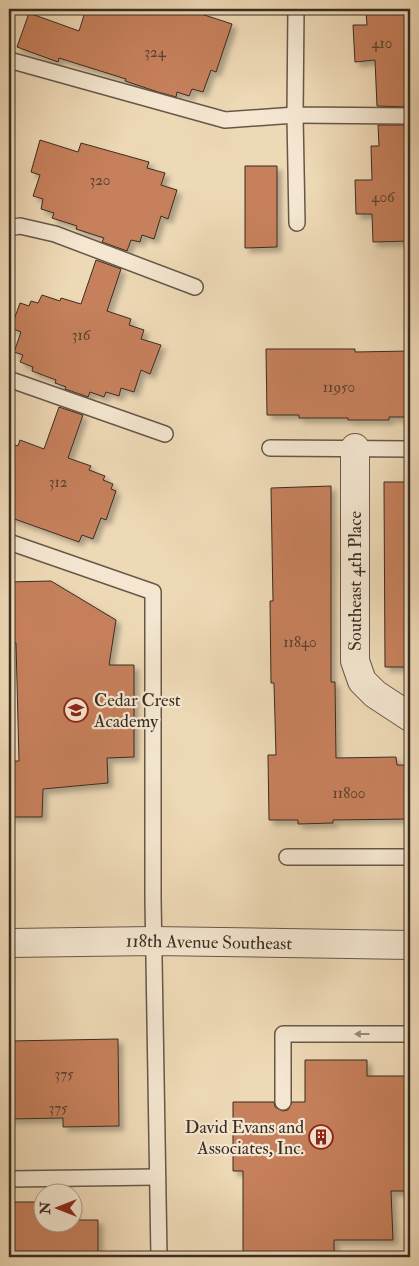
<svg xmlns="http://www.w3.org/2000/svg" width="419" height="1266" viewBox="0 0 419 1266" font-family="'IM FELL Double Pica',serif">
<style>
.building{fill:#c6805b;stroke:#392d23;filter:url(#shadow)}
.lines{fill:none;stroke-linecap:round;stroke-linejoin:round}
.service-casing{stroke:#665848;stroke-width:18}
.minor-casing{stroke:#665848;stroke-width:30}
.tertiary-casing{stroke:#665848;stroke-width:30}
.service{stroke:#f4e6d0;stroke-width:15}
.minor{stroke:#f4e6d0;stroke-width:28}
.tertiary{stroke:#f4e6d0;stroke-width:28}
.oneway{fill:#968a7a}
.labels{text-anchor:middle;stroke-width:4.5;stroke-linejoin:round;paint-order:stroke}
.number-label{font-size:15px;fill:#5c4231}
.street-label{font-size:18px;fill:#392d23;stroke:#f4e6d0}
.poi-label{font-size:18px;fill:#392d23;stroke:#f4e6d0;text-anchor:start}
</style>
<defs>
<filter id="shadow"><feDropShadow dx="4.5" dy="4.5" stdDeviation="2.5" flood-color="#0004"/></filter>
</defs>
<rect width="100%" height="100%" fill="#eed9b6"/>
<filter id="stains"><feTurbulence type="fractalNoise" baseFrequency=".004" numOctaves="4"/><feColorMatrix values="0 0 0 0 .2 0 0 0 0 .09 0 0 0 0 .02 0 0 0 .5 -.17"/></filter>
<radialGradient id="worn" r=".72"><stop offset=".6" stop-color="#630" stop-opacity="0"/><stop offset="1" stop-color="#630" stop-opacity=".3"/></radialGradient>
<g class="building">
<polygon points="86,9 186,9 232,24 216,72 211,70 203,92 192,89 189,96 177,92 176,97 158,92 125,81 126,79 59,58 58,62 17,47 29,13 79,31"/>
<polygon points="410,10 410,107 377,106 375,60 355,62 353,25 367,25 366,12"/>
<polygon points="378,125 410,125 410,241 373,242 372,214 356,214 355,180 372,180 371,146 379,146"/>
<polygon points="40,140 78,152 81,143 149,162 147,168 165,173 161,185 177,190 168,219 161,216 154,239 142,235 140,242 131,240 127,251 102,242 104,238 76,229 77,226 52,218 54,213 41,209 43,199 33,196 40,175 31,172"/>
<polygon points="245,166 277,166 277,247 245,248"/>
<polygon points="96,260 121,269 107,311 131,319 129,325 144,330 141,339 161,345 150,374 141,370 134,392 121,388 119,396 106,392 104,397 90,392 88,397 65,389 66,387 55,383 56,380 32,371 33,367 20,362 23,355 14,352 21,332 11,328 20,303 29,306 31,301 38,303 42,295 60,301 61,298 81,304"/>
<polygon points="266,349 355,349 355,352 410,351 410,417 389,417 389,420 348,420 348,418 299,418 299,415 267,415"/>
<polygon points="59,407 83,415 68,458 91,466 89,470 105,476 103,480 113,484 111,489 116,491 106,520 101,518 93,539 82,535 79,542 9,517 9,443 18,446 20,440 44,449"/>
<polygon points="384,482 410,482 410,667 385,667"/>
<polygon points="331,486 331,682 335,682 336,758 396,757 397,765 410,765 410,819 333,820 333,823 298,824 298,820 269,820 268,755 276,755 274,683 271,683 270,601 273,601 271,488"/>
<polygon points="51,581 116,620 109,665 134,665 134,757 107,758 108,783 43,789 42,817 9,817 9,761 19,761 16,643 9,643 9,582"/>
<polygon points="118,1039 119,1126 63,1127 63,1118 9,1119 9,1041"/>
<polygon points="305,1060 367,1060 367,1076 410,1076 410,1191 391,1191 393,1240 334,1240 334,1257 243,1257 243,1171 233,1171 233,1102 274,1102 275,1107 283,1111 288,1110 292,1102 305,1102"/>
<polygon points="72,1201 74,1201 74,1220 98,1220 98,1257 9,1257 9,1202 42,1202 42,1224 72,1224"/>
</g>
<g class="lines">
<g class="service-casing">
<g id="service">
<polyline points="296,9 295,115 410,116"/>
<polyline points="9,60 225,120 295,115 297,223"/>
<polyline points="9,228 20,226 55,234 195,287"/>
<polyline points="9,380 14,381 165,434"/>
<polyline points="270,448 410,449"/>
<polyline points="9,542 153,592 153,899 159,1257"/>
<polyline points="287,857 410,857"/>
<polyline points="283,1102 283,1034 410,1034"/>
<polyline points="9,1179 156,1177"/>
</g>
</g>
<g class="minor-casing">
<polyline id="minor" points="355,448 355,661 362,681 375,694 410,717"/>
</g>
<g class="tertiary-casing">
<polyline id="tertiary" points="9,943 153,941 410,945"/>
</g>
<use href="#service" class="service"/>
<use href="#minor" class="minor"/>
<use href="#tertiary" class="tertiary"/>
</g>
<defs><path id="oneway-solid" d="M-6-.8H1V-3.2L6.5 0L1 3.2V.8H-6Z" transform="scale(1.25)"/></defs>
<use class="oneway" href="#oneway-solid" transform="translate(362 1034) rotate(180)"/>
<defs>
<g id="school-ring" transform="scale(1.25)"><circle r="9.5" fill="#f4e6d0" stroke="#8f2418" stroke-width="1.5"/><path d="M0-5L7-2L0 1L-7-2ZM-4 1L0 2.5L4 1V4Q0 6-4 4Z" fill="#8f2418"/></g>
<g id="building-ring" transform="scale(1.25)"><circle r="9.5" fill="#f4e6d0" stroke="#8f2418" stroke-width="1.5"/><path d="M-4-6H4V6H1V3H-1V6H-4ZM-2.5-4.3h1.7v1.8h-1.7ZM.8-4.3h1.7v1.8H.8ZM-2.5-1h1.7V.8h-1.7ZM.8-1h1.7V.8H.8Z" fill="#8f2418"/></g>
</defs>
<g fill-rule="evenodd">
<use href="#school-ring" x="76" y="710"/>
<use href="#building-ring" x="321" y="1137"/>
</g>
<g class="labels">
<g class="number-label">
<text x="382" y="48">410</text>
<text x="155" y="57">324</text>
<text x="100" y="185">320</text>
<text x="383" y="202">406</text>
<text x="81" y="340">316</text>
<text x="339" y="392">11950</text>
<text x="58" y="487">312</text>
<text x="300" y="647">11840</text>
<text x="349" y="798">11800</text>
<text x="64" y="1079">375</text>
<text x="58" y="1113">375</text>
</g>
<g class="street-label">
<text transform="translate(355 581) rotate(-90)" y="6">Southeast 4th Place</text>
<text transform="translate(209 942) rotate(1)" y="6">118th Avenue Southeast</text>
</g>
<g class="poi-label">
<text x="94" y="706">Cedar Crest<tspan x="94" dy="21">Academy</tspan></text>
<text x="304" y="1133" text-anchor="end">David Evans and<tspan x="304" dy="21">Associates, Inc.</tspan></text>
</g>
</g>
<rect width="419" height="1266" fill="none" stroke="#eed9b6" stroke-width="30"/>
<rect x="10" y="10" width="399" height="1246" fill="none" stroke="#392d23" stroke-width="2.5"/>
<rect x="15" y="15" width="389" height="1236" fill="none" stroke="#392d23"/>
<g transform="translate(58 1208) rotate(270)"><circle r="24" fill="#f4e6d0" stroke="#a99c8b"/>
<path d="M0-4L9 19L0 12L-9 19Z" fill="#8f2418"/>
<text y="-8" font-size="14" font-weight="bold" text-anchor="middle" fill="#392d23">N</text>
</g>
<rect width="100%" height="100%" filter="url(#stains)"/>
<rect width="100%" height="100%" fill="url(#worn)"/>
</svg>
